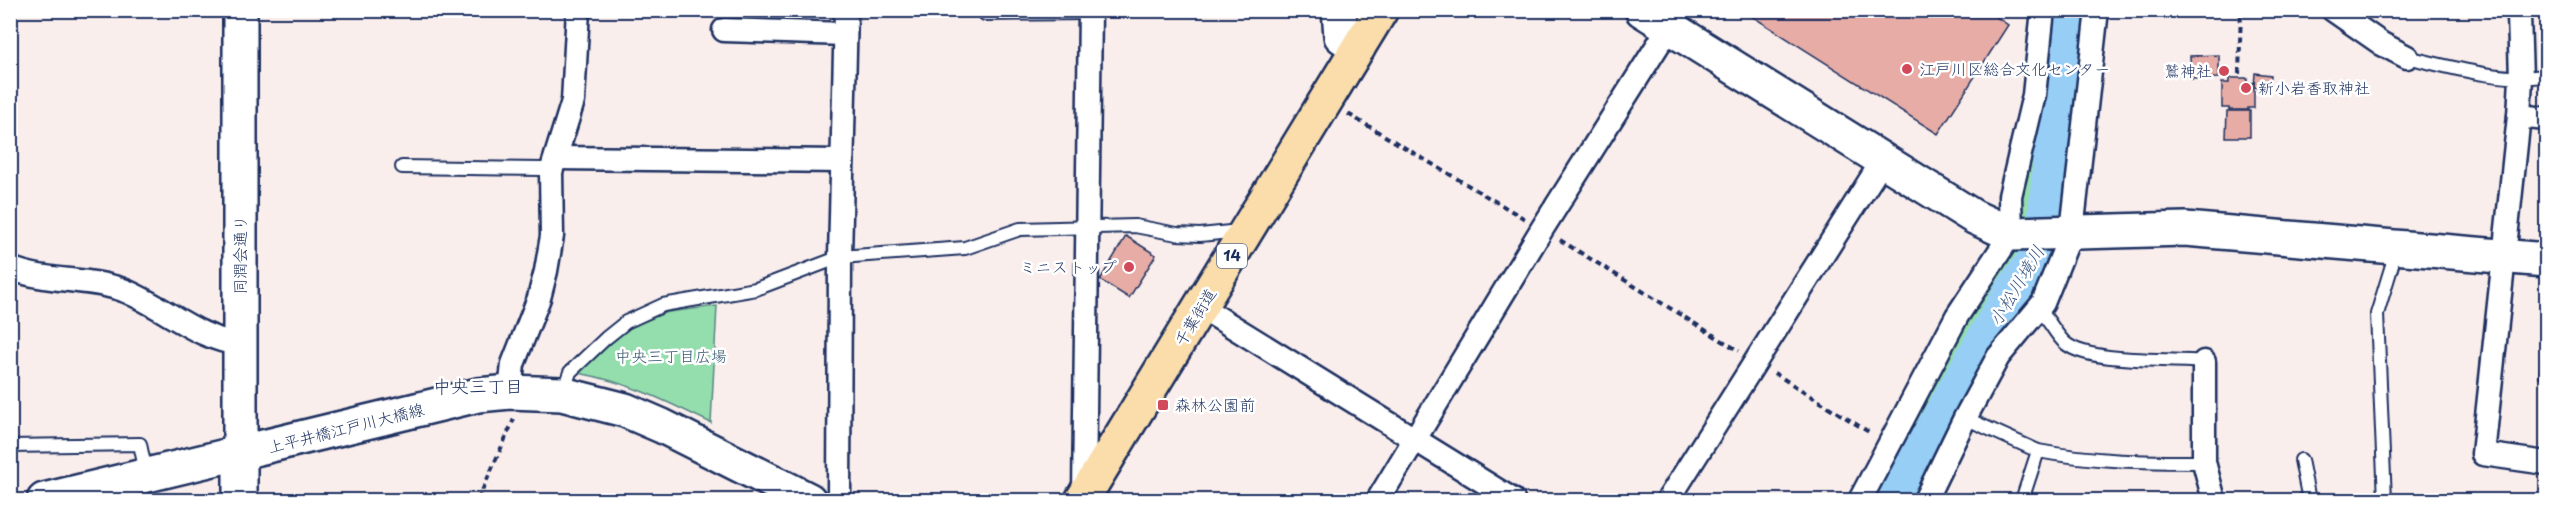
<svg xmlns="http://www.w3.org/2000/svg" width="2557" height="511" viewBox="0 0 2557 511" font-family="'Playpen Sans','Klee One',sans-serif">
<style>
.green{fill:#94ddac;stroke:#588685;stroke-width:1.5}
.lines{fill:none;stroke-linecap:round;stroke-linejoin:round}
.river{stroke:#97cef6;stroke-width:38}
.building{fill:#e6aca5;stroke:#1b2f5e;stroke-width:1.5}
.lane-casing{stroke:#1b2f5e;stroke-width:16}
.street-casing{stroke:#1b2f5e;stroke-width:27}
.secondary-casing{stroke:#1b2f5e;stroke-width:38}
.highway-casing{stroke:#1b2f5e;stroke-width:38}
.path{stroke:#1b2f5e;stroke-width:4;stroke-dasharray:6 4.5;stroke-linecap:butt}
.lane{stroke:#fff;stroke-width:12}
.street{stroke:#fff;stroke-width:22}
.secondary{stroke:#fff;stroke-width:33}
.highway{stroke:#faddab;stroke-width:33}
.poi-dot{fill:#d1495b;stroke:#fff;stroke-width:2}
.labels{text-anchor:middle;stroke-width:5;stroke-linejoin:round;paint-order:stroke}
.shield{fill:#fff;stroke:#5f6d8e;stroke-width:1.5}
.shield-label{font-size:15px;font-weight:bold;fill:#1b2f5e}
.poi-label{font-size:16px;fill:#1b2f5e;stroke:#fff;text-anchor:start}
.street-label{font-size:16px;fill:#1b2f5e;stroke:#fff}
.park-label{font-size:16px;fill:#395a72;stroke:#fff}
.water-label{font-size:18px;font-style:italic;fill:#3a5784;stroke:#fff}
.neighbourhood-label{font-size:18px;fill:#1b2f5e;stroke:#fff}
</style>
<rect width="100%" height="100%" fill="#faeeed"/>
<filter id="ink" filterUnits="userSpaceOnUse"><feTurbulence type="fractalNoise" baseFrequency=".0167" numOctaves="2"/><feDisplacementMap in="SourceGraphic" scale="12" xChannelSelector="R" yChannelSelector="G"/><feConvolveMatrix kernelMatrix="1 2 1 2 8 2 1 2 1" color-interpolation-filters="sRGB"/></filter>
<g filter="url(#ink)">
<g class="green">
<polygon points="2039,11 2092,11 2068,224 2047,284 1919,500 1866,500 1962,320 2011,247"/>
<path d="M 717,306 L 711,423 C 666,401 628,382 578,373 L 629,327 L 668,312 Z"/>
</g>
<g class="lines">
<polyline class="river" points="1894,500 2009,298 2044,248 2065,10"/>
</g>
<g class="building">
<polygon points="1742,10 1986,10 2008,25 1938,134"/>
<polygon points="2219,55 2219,78 2191,79 2190,56"/>
<polygon points="2255,73 2271,75 2269,90 2254,87"/>
<polygon points="2229,78 2247,78 2247,83 2254,83 2254,108 2248,108 2248,110 2229,110 2229,108 2222,108 2222,83 2229,83"/>
<polygon points="2227,111 2250,111 2250,137 2226,137"/>
<polygon points="1126,236 1156,255 1129,298 1100,280"/>
<polygon points="2546,314 2546,379 2539,378"/>
</g>
<g class="lines">
<g class="lane-casing">
<g id="lane">
<polyline points="985,14 1090,13"/>
<path d="M 2407,57 C 2445,66 2509,84 2546,75"/>
<polyline points="402,167 543,169 551,172"/>
<path d="M 2039,310 C 2049,319 2055,334 2065,343 C 2090,364 2170,358 2204,362"/>
<polyline points="563,393 570,372 606,338 626,322 663,305 756,289 840,257 965,248 1020,229 1135,226 1177,234 1200,235 1240,231"/>
<polyline points="1965,418 2038,451"/>
<polyline points="10,446 140,444 146,473"/>
<polyline points="2301,460 2309,500"/>
<path d="M 2022,500 L 2038,451 C 2096,462 2145,462 2204,462"/>
<polyline points="2385,500 2377,314 2392,265 2393,249"/>
</g>
</g>
<g class="street-casing">
<g id="street">
<polyline points="2333,10 2382,44 2407,57"/>
<polyline points="2515,10 2519,15 2521,78 2519,116 2483,454 2546,463"/>
<polyline points="724,30 845,34"/>
<polyline points="2519,116 2546,119"/>
<polyline points="556,158 842,161"/>
<path d="M 10,268 C 47,283 87,277 123,290 C 164,306 196,339 240,344"/>
<polyline points="1201,307 1513,500"/>
<polyline points="2204,362 2204,462 2214,500"/>
<polyline points="510,392 513,364 539,298 546,271 552,236 551,172 573,101 578,10"/>
<polyline points="1084,494 1090,10"/>
<polyline points="839,500 840,257 846,10"/>
<polyline points="1378,500 1542,229 1680,10"/>
<polyline points="1668,500 1883,160"/>
<polyline points="1860,500 1957,316 2011,234 2010,196 2034,95 2043,10"/>
<polyline points="1925,500 1965,418 1998,357 2043,303 2072,231 2097,10"/>
</g>
</g>
<g class="secondary-casing">
<g id="secondary">
<polyline points="1339,10 1341,36 1358,48"/>
<polyline points="1642,10 1974,217 2011,234 2185,229 2546,260"/>
<polyline points="44,500 478,395 510,392 562,394 625,410 662,426 809,500"/>
<polyline points="240,500 240,10"/>
</g>
</g>
<g class="highway-casing">
<polyline id="highway" points="1082,500 1381,10"/>
</g>
<g class="path">
<polyline points="2239,74 2241,10"/>
<polyline points="1348,114 1525,219"/>
<polyline points="1560,240 1739,351"/>
<polyline points="1774,373 1872,434"/>
<polyline points="478,500 514,419"/>
</g>
<use href="#lane" class="lane"/>
<use href="#street" class="street"/>
<use href="#secondary" class="secondary"/>
<use href="#highway" class="highway"/>
</g>
</g>
<g class="poi-dot">
<circle cx="1907" cy="69" r="6"/>
<circle cx="2224" cy="71" r="6"/>
<circle cx="2246" cy="88" r="6"/>
<circle cx="1129" cy="267" r="6"/>
<rect x="1157" y="399" width="12" height="12" rx="3"/>
</g>
<g class="labels">
<rect class="shield" x="1217" y="244" width="30" height="24" rx="4.5"/>
<g class="shield-label">
<text x="1232" y="261">14</text>
</g>
<g class="poi-label">
<text x="1919" y="75">江戸川区総合文化センター</text>
<text x="2212" y="77" text-anchor="end">鷲神社</text>
<text x="2258" y="94">新小岩香取神社</text>
<text x="1117" y="273" text-anchor="end">ミニストップ</text>
<text x="1175" y="411">森林公園前</text>
</g>
<g class="street-label">
<text transform="translate(240 255) rotate(-90)" y="6">同潤会通り</text>
<text transform="translate(1195 317) rotate(-59)" y="6">千葉街道</text>
<text transform="translate(346 428) rotate(-14)" y="6">上平井橋江戸川大橋線</text>
</g>
<g class="park-label">
<text x="671" y="362">中央三丁目広場</text>
</g>
<g class="water-label">
<text transform="translate(2017 286) rotate(-59)" y="6">小松川境川</text>
</g>
<g class="neighbourhood-label">
<text x="478" y="393">中央三丁目</text>
</g>
</g>
<rect width="2557" height="511" fill="none" stroke="#fff" stroke-width="36"/>
<rect x="18" y="18" width="2521" height="475" fill="none" stroke="#1b2f5e" stroke-width="2" filter="url(#ink)"/>
</svg>
